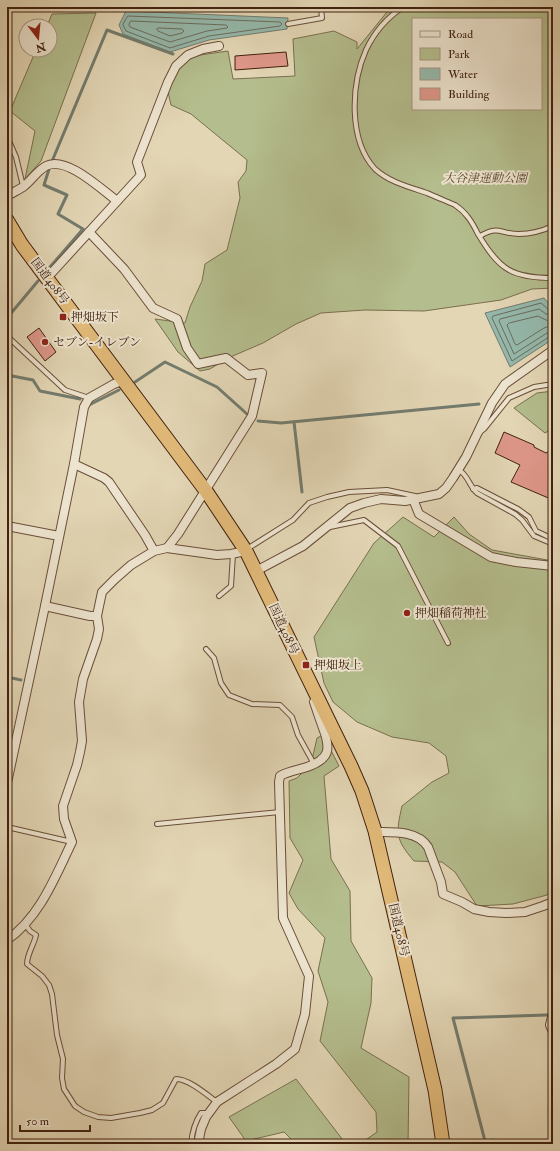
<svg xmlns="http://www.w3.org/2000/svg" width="560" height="1151" viewBox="0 0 560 1151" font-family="'IM FELL Double Pica','Noto Serif JP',serif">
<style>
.green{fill:#b4bd8d;stroke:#7a6f4e;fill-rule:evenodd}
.water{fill:#95b9ac;stroke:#737c6e}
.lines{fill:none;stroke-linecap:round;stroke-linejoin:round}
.shore{stroke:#6b6d5e;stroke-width:1}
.stream{stroke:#737c6e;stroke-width:3}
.building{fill:#de9789;stroke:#412110}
.service-casing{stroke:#6a4e39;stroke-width:6}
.minor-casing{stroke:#6a4e39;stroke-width:10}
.trunk-casing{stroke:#412110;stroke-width:15}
.service{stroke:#ede4cf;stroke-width:4}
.minor{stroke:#ede4cf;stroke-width:8}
.trunk{stroke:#e2bb7a;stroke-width:13}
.poi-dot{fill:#8f2418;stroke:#ede4cf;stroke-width:1.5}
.labels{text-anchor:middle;stroke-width:4;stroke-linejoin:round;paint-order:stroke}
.park-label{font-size:12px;font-style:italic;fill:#5e482f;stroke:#ede4cf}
.street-label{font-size:12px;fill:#412110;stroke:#ede4cf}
.poi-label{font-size:12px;fill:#412110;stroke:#ede4cf;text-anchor:start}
</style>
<rect width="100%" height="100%" fill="#e3d6b5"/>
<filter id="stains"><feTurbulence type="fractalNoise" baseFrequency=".005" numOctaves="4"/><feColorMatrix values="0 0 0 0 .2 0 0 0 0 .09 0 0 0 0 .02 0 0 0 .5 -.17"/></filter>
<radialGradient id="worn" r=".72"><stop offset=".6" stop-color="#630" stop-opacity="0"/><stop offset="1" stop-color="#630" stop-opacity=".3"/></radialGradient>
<g class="green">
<path d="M 388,7 L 553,7 L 553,288 L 532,289 L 501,300 L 424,311 L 365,310 L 321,313 L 296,324 L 263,343 L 228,358 L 210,369 L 200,371 L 178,352 L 155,319 L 185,323 L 190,307 L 202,281 L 205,264 L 227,250 L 240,198 L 238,182 L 246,171 L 247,160 L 191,114 L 171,105 L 168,92 L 174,76 L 183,64 L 193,56 L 228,51 L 233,79 L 295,76 L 293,39 L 334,31 L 357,42 L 357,49 L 387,12 ZM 413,19 L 541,19 L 541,109 L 413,109 Z"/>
<polygon points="96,13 41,161 25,179 35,131 10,111 36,50 50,50 50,26 47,26 52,14"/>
<polygon points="553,391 553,428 545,433 514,408 537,393"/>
<path d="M 403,517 L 434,537 L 454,517 L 469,534 L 492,550 L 553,561 L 553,887 L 547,895 L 513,904 L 477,906 L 455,872 L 442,862 L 414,861 C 395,839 396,833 402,806 L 432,782 L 449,773 L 446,756 L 429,743 L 392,737 L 357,722 L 333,702 L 324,683 L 314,637 L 374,543 Z"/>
<polygon points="323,735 339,766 324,776 331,859 350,891 351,941 372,978 371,1003 361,1048 409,1077 408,1144 360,1144 377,1132 376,1112 320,1041 328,1002 318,971 325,938 298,909 289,893 303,860 290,838 289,781 297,778 311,764 317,738"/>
<polygon points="296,1079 346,1144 296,1144 284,1132 246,1141 229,1117"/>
</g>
<g class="water">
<polygon points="126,11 288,18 287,29 209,40 170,52 123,34 119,25"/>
<polygon points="544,298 550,305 553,306 553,339 510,367 485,313"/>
</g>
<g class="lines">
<g class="shore">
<polygon points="128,16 280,22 282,24 280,26 209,36 170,48 126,31 123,25"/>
<polygon points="131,21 226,25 228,27 227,28 207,31 170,42 130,27 129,25"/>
<polygon points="159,28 182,29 184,31 182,33 170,36 158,31 157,29"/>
<polyline points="553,310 548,309 541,303 493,316 492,318 512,361 549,337 553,336"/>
<polyline points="553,315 546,314 539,309 500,319 499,321 514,354 547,333 553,331"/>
<polyline points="553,321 546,320 538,316 509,323 507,325 515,344 517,345 544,328 553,325"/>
</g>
<g class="stream">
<polyline points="50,267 83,229 58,214 67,195 44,185 50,166 107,30 173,54"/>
<polyline points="7,318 38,281"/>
<polyline points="7,375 33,380 40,391 80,399"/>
<polyline points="135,382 165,362 217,387 247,414"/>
<polyline points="89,405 119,390"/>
<polyline points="258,421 281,423 479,404"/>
<polyline points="294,422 302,492"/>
<polyline points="7,677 21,680"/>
<polyline points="496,1144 494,1140 485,1141 453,1018 547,1015"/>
</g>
</g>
<g class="building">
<polygon points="286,52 288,66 235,70 235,56"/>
<polygon points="39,328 56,352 45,361 27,337"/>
<polygon points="504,432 534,445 534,447 546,453 553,448 553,500 511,482 520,465 495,453"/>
</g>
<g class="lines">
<g class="service-casing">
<g id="service">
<path d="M 403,7 C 388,17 374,33 366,50 C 351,84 348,140 375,169 C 389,182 409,187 427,193 C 436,197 446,201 455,205 C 466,212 472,222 478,234 C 499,269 511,278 553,278"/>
<polyline points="288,24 322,18 321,7"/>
<polyline points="9,141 16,157 23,186"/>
<path d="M 480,236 C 499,225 500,234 519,234 C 532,234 542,231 553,226"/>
<polyline points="7,336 65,390 89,398"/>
<polyline points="479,433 484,429 509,398 534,387 553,384"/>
<path d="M 459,470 C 468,475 469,486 477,493 L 515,514 L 522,520 L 534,536 L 553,544"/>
<polyline points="473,489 477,488 518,509 529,517 536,531 553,539"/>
<polyline points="330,527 364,520 398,546 448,643"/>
<polyline points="247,549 293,520 309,503 327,497 349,492 387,490 415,496"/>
<polyline points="219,596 231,586 233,554"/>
<polyline points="206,649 214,658 221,683 229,695 252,704 280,705 292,717 298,735 314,764"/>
<polyline points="157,824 280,812"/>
<polyline points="7,827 72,842"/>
<path d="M 25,924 L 30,931 L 36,935 C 34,945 27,954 27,964 L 42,976 L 49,985 L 52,994 L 57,1035 L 63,1059 L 62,1078 L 64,1089 L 75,1106 L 84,1112 L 98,1117 L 111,1118 L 140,1113 L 152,1110 L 163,1103 L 176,1079 C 189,1079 207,1095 217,1102"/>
<path d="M 191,1144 C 192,1133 195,1122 201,1113 L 208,1113"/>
</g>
</g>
<g class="minor-casing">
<g id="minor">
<path d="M 7,196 C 12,193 18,190 23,187 C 31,181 37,171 46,166 C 66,155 102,190 117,201"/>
<polyline points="47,278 141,175 137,162 168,82 176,66 188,55 203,49 219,46"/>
<polyline points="74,464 104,478 109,482 145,535 154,551"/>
<polyline points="413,499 419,514 491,557 516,562 553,566"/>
<polyline points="7,526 59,536"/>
<polyline points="167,548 217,555 231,554 246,551"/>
<polyline points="256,571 303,546 350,508 364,503 381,499 405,501 439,494 446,488 453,478 466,457 492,403 505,384 553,350"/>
<polyline points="45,606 90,616 97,616"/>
<polyline points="7,783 45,606 74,464 84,407 89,398 114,384 124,380"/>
<path d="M 375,831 L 379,832 C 395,832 418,831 428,847 L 441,882 L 443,894 L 462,902 L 474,909 L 489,912 L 506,913 L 525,912 L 543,906 L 553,902"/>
<path d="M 7,940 C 40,917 55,877 72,842 L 64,819 L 63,806 L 77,765 L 80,752 L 82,741 L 79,702 L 83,679 L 97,639 L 99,629 L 97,616 L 102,592 L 115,579 L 131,565 L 154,551 L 167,548 L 178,534 L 252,416 L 262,373 L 248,375 L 226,358 L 198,364 L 187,348 L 177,319 L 153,308 L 124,269 L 89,232"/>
<polyline points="553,1013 550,1025 553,1032"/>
<path d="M 198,1144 L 201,1129 L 206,1117 L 217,1102 L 276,1064 L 295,1049 L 305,1014 L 309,976 L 283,918 L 279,782 L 280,776 C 288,771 298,770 307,767 C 330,759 331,749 323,728 C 320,720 317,711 314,702"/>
</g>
</g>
<g class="trunk-casing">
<polyline id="trunk" points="7,220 22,245 206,491 246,551 351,766 362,791 375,831 435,1090 443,1144"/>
</g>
<use href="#service" class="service"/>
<use href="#minor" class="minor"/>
<use href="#trunk" class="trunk"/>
</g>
<g class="poi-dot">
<rect x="59" y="313" width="8" height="8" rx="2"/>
<circle cx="45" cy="342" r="4"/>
<circle cx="407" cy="613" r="4"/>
<rect x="302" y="661" width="8" height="8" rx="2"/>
</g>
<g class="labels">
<g class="park-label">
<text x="485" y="182">大谷津運動公園</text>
</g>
<g class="street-label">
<text transform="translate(50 281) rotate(53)" y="4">国道408号</text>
<text transform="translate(284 629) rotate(65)" y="4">国道408号</text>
<text transform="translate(399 930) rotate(77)" y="4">国道408号</text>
</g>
<g class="poi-label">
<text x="71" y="321">押畑坂下</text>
<text x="53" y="346">セブン-イレブン</text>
<text x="415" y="617">押畑稲荷神社</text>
<text x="314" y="669">押畑坂上</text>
</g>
</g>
<rect width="560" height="1151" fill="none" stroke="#e3d6b5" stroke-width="24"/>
<rect x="8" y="8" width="544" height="1135" fill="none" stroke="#412110" stroke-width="2"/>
<rect x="12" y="12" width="536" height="1127" fill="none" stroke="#412110"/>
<rect x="412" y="18" width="130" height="92" fill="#ede4cf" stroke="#a89683"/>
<rect x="420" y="31" width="20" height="6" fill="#ede4cf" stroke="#a89683"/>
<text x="448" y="38" font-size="12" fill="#412110">Road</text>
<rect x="420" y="48" width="20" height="12" fill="#b4bd8d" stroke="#a89683"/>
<text x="448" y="58" font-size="12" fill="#412110">Park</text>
<rect x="420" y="68" width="20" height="12" fill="#95b9ac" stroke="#a89683"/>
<text x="448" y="78" font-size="12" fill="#412110">Water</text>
<rect x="420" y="88" width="20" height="12" fill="#de9789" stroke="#a89683"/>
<text x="448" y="98" font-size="12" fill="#412110">Building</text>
<g transform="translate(38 38) rotate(164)"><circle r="19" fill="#ede4cf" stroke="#a89683"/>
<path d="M0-3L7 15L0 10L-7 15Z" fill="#8f2418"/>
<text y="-6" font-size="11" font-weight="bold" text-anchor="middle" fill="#412110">N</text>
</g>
<path d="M20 1125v6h70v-6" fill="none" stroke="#412110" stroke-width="2"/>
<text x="26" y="1125" font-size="12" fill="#412110" stroke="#ede4cf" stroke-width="3" paint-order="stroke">50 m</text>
<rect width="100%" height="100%" filter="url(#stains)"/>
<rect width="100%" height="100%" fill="url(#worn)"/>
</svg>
